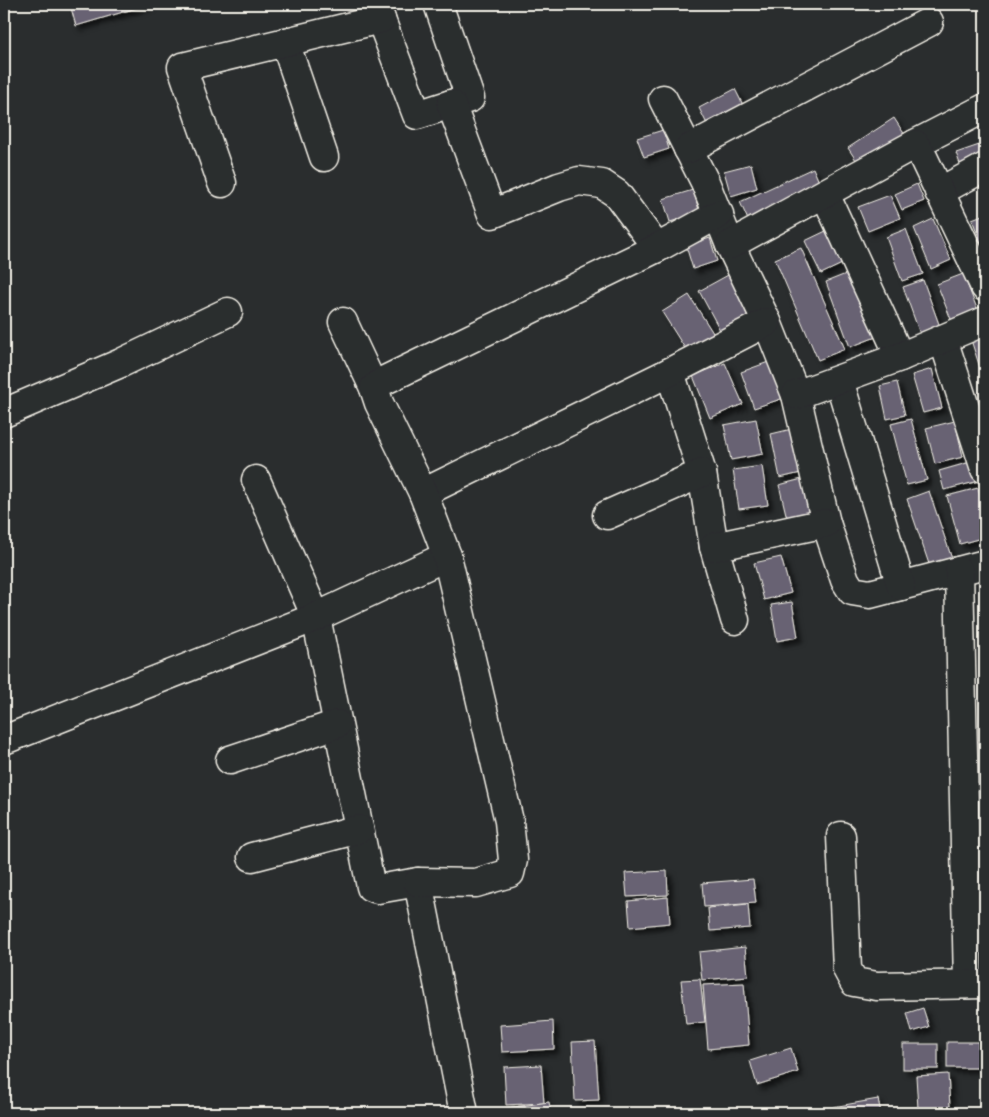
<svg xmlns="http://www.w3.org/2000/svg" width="989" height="1117" viewBox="0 0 989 1117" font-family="Mynerve,sans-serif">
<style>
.building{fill:#686273;stroke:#f4f1e8;filter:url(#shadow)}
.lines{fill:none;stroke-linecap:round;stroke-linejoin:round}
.minor-casing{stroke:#f4f1e8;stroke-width:31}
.minor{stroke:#2a2d2e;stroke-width:28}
</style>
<defs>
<filter id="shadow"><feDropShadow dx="4.5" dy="4.5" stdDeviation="2.5" flood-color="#0009"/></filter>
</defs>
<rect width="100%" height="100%" fill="#2a2d2e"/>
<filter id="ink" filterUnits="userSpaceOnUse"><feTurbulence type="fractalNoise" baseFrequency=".02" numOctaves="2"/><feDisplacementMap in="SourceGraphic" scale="10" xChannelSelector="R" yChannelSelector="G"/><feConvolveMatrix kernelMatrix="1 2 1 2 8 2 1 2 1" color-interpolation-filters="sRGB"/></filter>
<g filter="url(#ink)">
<g class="building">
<polygon points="86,4 150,4 76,26 71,8"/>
<polygon points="735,89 748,115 712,134 699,108"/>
<polygon points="894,118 910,143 864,172 848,148"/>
<polygon points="663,130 669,149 644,157 637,138"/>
<polygon points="985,143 985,164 963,172 956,153"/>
<polygon points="751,164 757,188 731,196 724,171"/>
<polygon points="813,168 826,198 753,231 740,202"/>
<polygon points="917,184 924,201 902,210 895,194"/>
<polygon points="693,190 700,213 670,222 663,199"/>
<polygon points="890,195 900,218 868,231 858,207"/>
<polygon points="985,214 985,241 981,243 972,219"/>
<polygon points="933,219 951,260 931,269 914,228"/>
<polygon points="906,229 923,274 902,281 886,237"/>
<polygon points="828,230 844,263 821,274 805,241"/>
<polygon points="710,238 717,261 693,269 686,246"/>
<polygon points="801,248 845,349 818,360 775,259"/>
<polygon points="851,272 876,337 850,347 826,282"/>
<polygon points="730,274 751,314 720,330 699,291"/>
<polygon points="963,274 978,311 952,322 937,284"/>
<polygon points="923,280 940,327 920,334 903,287"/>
<polygon points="689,295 713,333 686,350 662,312"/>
<polygon points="985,336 985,379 984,380 971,340"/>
<polygon points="774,360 787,397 754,408 741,372"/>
<polygon points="725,363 743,404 710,418 693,376"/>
<polygon points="932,369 942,408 923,413 912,375"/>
<polygon points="897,382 905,415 887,419 880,386"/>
<polygon points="756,419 763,454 731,460 724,425"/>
<polygon points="911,419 927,480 907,485 891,424"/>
<polygon points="955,421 963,457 935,464 926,428"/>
<polygon points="796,428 805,472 780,478 771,434"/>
<polygon points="974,461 979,481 944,490 939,471"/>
<polygon points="762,466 768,505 739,509 733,470"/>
<polygon points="806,478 818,523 790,531 779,485"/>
<polygon points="978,488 985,515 985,537 960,544 947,496"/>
<polygon points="929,491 952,559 930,567 907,499"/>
<polygon points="781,557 791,593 764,600 754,563"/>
<polygon points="792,602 798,637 777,641 771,605"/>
<polygon points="667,871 668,895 627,897 625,873"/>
<polygon points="753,879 756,903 704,907 702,883"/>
<polygon points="668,897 670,923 630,927 628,901"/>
<polygon points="748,904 750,928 710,931 708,908"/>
<polygon points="745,947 748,976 702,980 699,952"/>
<polygon points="700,979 705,1022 686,1024 681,980"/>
<polygon points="744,983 749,1045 708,1049 703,985"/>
<polygon points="923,1008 929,1027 912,1032 907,1013"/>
<polygon points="553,1021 554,1049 502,1052 500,1025"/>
<polygon points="595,1041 599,1100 575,1101 572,1042"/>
<rect x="947" y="1042" width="31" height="26"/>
<rect x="903" y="1044" width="35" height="25"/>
<polygon points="791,1048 798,1072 757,1085 750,1061"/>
<polygon points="541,1065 544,1103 506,1105 504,1067"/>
<polygon points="948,1074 950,1107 918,1109 916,1076"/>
<polygon points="878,1099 881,1113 834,1113 833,1107"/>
<polygon points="549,1102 551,1113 508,1113 507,1108"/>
</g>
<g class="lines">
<g class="minor-casing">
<g id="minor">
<polyline points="375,4 417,115 470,98 438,4"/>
<polyline points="285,42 324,157"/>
<polyline points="663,99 705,182 730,245 767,322 796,395 826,523 845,580 852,591 870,594 985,564"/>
<polyline points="451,104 492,214 559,187 579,181 602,184 617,194 657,248"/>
<polyline points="915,144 985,108"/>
<polyline points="688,149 929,22"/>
<polyline points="222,183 182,67 381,19"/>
<polyline points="939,192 985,167"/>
<polyline points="825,194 900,357"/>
<polyline points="730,245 915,144 923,157 985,287"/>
<polyline points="343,322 374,388"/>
<polyline points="943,339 985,469"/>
<polyline points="670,372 702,473 714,547 735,620"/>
<polyline points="839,380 901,586"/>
<polyline points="796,395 900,357 985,321"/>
<polyline points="4,413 121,363 228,312"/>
<polyline points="256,480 316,617 371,887 378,889 418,882 464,1113"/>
<polyline points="423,493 670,372 767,322"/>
<polyline points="607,515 702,473"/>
<polyline points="714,547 826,523"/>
<polyline points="959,571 968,984"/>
<polyline points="4,740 316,617 447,556"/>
<polyline points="230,760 337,724"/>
<polyline points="841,836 847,969 854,982 877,986 985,984"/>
<polyline points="252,857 359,829"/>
<polyline points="418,882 476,883 510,873 513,860 509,821 447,556 423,493 379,403 374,388 383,381 657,248 719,214"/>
</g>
</g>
<use href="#minor" class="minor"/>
</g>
</g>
<rect width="989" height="1117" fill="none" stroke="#2a2d2e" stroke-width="20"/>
<rect x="10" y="10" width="969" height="1097" fill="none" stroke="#f4f1e8" stroke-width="2" filter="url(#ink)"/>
</svg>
